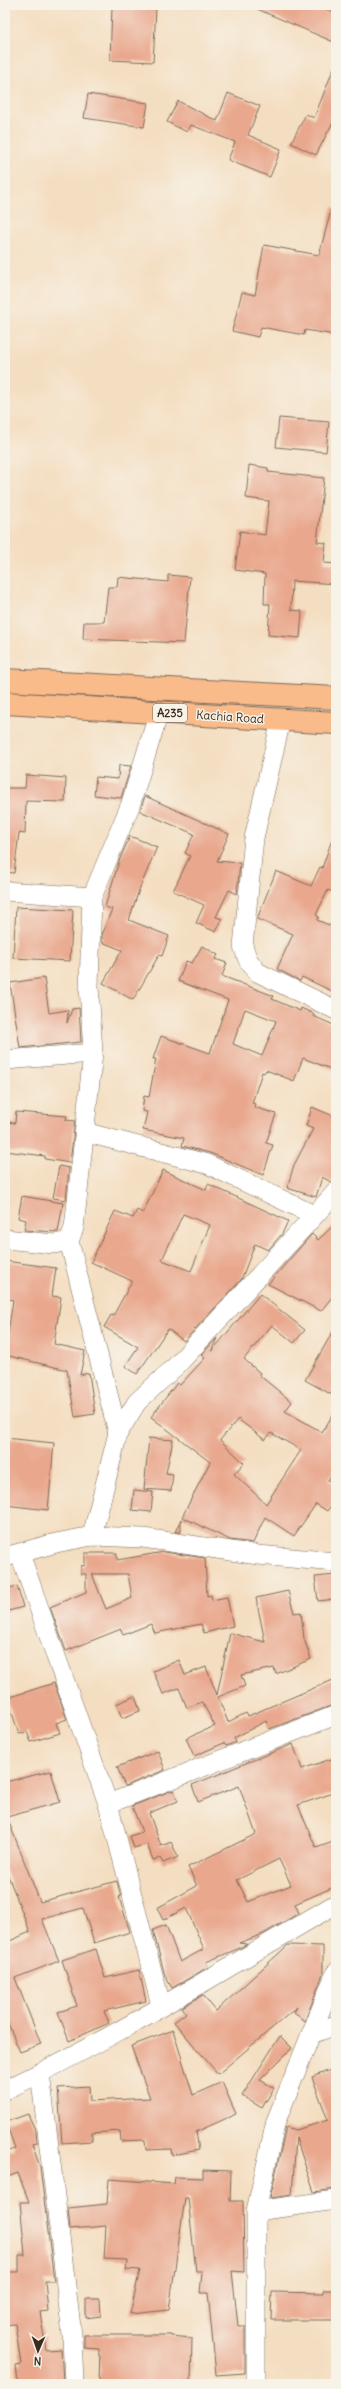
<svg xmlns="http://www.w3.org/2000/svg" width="341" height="2389" viewBox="0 0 341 2389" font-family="Delius,sans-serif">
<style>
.building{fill:#e9a88e;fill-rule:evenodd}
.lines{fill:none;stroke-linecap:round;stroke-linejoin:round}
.minor-casing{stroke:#7c6957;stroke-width:20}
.highway-casing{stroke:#7c6957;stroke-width:24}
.minor{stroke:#fff;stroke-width:19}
.highway{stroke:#fabb8b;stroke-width:22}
.labels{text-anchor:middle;stroke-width:3;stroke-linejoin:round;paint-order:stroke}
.shield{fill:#f7f3e8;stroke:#73665b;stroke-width:1}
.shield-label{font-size:11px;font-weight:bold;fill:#3b2a1e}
.street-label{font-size:12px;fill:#3b2a1e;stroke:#f7f3e8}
</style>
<rect width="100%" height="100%" fill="#f7f3e8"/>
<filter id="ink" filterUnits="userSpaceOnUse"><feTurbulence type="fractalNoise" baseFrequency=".025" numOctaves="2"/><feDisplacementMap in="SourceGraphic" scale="8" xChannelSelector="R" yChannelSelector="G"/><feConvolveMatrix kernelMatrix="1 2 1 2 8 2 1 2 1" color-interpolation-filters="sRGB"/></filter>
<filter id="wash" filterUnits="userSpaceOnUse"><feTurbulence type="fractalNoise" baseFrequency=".012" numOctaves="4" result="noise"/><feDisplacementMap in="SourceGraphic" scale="16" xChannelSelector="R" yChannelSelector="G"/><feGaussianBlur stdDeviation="0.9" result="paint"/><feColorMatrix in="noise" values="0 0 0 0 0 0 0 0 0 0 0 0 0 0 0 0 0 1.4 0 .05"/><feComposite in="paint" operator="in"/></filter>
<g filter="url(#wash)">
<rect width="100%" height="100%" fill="#f4dec1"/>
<g id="blocks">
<g class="building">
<polygon points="248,5 316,5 336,13 336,43"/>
<polygon points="112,7 156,9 153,62 110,60"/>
<polygon points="335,65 336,125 332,124 316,155 291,143 306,114 314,118"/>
<polygon points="228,93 260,106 248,135 281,149 270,177 228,160 235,142 191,125 187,132 167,122 178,101 217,121"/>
<polygon points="88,94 148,103 144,127 84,118"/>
<polygon points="332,207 336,208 335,335 305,330 304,335 261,327 258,337 232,331 242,292 255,295 264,245 319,255"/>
<polygon points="279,418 329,422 326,452 276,447"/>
<polygon points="249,465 268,468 268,472 324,478 317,542 326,543 324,563 336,564 336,584 292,581 291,610 302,611 300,638 268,635 270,604 264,604 265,574 235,570 240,531 265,535 269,501 246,498"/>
<polygon points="168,575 190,577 184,643 83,639 84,622 104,622 108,587 117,587 118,577 168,582"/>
<polygon points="119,765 131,766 121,798 94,795 96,777 118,779"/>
<polygon points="26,775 66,778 65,802 26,801 25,834 19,833 14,873 5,872 5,788 25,788"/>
<polygon points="145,796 229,834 217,861 240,863 237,894 229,890 216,917 222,919 216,932 196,923 204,905 173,891 190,856 185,853 194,834 140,811"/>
<polygon points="334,834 336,834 336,893 328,890 316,915 319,917 317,920 336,928 336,993 302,977 300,981 277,969 293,934 257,919 276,871 311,886 320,867 322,868"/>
<polygon points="130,836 157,847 139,890 129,920 169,936 162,956 159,955 133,1000 103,983 122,950 102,942 102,935 112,909 105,907 119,861"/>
<polygon points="16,907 73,910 70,961 13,958"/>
<path d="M 202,946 L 218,955 L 215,959 L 227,963 L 222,976 L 274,996 L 272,999 L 300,1011 L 301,1008 L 314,1014 L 313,1016 L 336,1026 L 336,1071 L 303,1058 L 294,1081 L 266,1070 L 264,1073 L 262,1072 L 252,1103 L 255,1104 L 254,1107 L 276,1114 L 266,1143 L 273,1145 L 263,1175 L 210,1153 L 182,1146 L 184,1138 L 143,1130 L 147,1112 L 142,1111 L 144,1096 L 149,1097 L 156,1059 L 153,1059 L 161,1036 L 210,1053 L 228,1000 L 178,981 L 186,961 L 192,963 ZM 245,1009 L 276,1021 L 262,1056 L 233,1044 Z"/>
<polygon points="44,978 49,1013 68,1010 67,1023 72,1009 79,1008 81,1042 20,1048 10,983"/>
<polygon points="312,1107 336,1117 336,1181 331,1182 322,1177 316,1197 287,1188 294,1165 313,1129 306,1126"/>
<polygon points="16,1112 67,1116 66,1120 75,1121 70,1163 45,1159 45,1156 5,1151 5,1122 15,1123"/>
<polygon points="59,1166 69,1168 66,1200 53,1198"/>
<path d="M 163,1170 L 206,1190 L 208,1184 L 288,1221 L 282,1234 L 268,1250 L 255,1244 L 241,1280 L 184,1341 L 168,1329 L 137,1374 L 125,1366 L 138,1347 L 104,1327 L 111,1315 L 113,1316 L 132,1281 L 91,1262 L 115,1211 L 133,1218 L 137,1210 L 143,1213 ZM 183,1214 L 210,1225 L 191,1271 L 162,1260 Z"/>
<polygon points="22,1196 63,1203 58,1232 24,1230 26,1220 18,1218"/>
<polygon points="336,1223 336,1292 321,1311 268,1284 312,1234 318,1240"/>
<polygon points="5,1261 56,1268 52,1296 61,1297 54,1344 85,1351 80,1375 89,1373 95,1414 75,1417 67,1370 5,1355 5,1332 8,1333 13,1300 5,1298"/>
<path d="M 260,1294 L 305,1330 L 294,1343 L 272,1325 L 244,1359 L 260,1373 L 259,1375 L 292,1402 L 285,1411 L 322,1432 L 336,1410 L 336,1467 L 328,1480 L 336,1485 L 336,1498 L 327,1511 L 316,1504 L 294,1536 L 265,1517 L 253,1543 L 230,1540 L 182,1517 L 210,1462 L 151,1417 L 177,1383 L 180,1385 L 205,1358 L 201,1355 L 217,1338 L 211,1352 ZM 238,1419 L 265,1440 L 271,1433 L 301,1450 L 266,1504 L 234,1474 L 244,1463 L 220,1440 Z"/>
<polygon points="336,1326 336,1397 305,1380"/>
<polygon points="5,1438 54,1443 48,1510 5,1505"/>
<polygon points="149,1438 173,1440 166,1473 173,1474 171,1491 144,1489"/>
<polygon points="134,1490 153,1492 151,1512 132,1510"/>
<polygon points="181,1519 181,1532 175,1532"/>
<path d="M 164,1552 L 205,1558 L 207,1596 L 211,1595 L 212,1600 L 227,1597 L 233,1626 L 204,1633 L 201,1624 L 155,1633 L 151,1624 L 123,1635 L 121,1629 L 66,1651 L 50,1607 L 86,1592 L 86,1574 L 81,1574 L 81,1566 L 85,1565 L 85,1553 L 117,1553 L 117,1560 ZM 92,1574 L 128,1574 L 132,1598 L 106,1609 Z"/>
<polygon points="336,1575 336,1599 318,1601 315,1577"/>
<polygon points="17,1586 23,1607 5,1612 5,1589"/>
<polygon points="288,1591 294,1613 301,1612 304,1639 311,1659 276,1674 274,1668 241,1675 245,1686 218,1697 228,1722 246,1713 248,1716 333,1680 336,1687 336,1704 269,1729 266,1721 234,1738 236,1742 226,1746 224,1743 194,1756 186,1738 215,1726 202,1702 187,1708 179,1688 163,1694 153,1671 179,1660 185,1675 206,1667 217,1695 230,1633 265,1642 256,1598"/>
<polygon points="54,1683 67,1719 56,1723 60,1733 31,1742 27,1732 19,1734 7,1698"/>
<polygon points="135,1696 140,1711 122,1718 116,1704"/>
<path d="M 293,1744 L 302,1769 L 331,1759 L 336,1773 L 336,1792 L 298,1805 L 316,1848 L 336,1841 L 336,1886 L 295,1904 L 299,1913 L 263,1934 L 239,1943 L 247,1944 L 240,1948 L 206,1962 L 208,1967 L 172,1988 L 165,1976 L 153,1930 L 166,1925 L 180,1962 L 204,1949 L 186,1908 L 163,1920 L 157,1908 L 197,1886 L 188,1867 L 256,1834 L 239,1786 L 198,1802 L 192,1785 ZM 279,1859 L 291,1885 L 248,1902 L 237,1880 Z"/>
<polygon points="158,1751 165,1770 125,1786 117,1767"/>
<polygon points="51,1771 60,1802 7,1817 40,1902 117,1881 121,1897 119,1897 130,1932 94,1943 83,1908 42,1919 59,1961 15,1978 41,2044 20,2052 5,2016 5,1943 30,1932 5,1868 5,1782"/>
<polygon points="173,1790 178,1801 149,1813 161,1846 171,1842 178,1857 163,1863 160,1858 153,1860 147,1844 134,1848 130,1836 142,1832 132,1806"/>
<polygon points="288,1945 323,1946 323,1974 305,2021 294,2013 297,2007 218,2074 174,2022 186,2013 182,2007 203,1995 216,2011"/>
<polygon points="96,1949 105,1978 139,1970 146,2001 104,2011 109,2023 69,2041 58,2012 77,2006 62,1960"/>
<polygon points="173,2030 193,2095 222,2082 236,2114 196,2132 199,2150 172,2155 171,2149 146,2150 145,2140 121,2141 120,2131 92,2133 92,2141 62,2143 58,2088 89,2086 90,2101 150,2098 131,2046"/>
<polygon points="280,2036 292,2048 260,2080 274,2088 262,2108 242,2096"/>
<polygon points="336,2068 336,2189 314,2192 296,2138 292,2195 270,2198 286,2127 296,2130 328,2120 312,2077"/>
<polygon points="28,2114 36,2132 37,2143 32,2144 40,2167 54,2281 45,2281 48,2311 40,2312 46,2350 61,2349 63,2382 18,2384 16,2365 21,2364 15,2324 5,2325 5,2272 19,2272 19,2255 25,2255 20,2202 29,2202 18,2173 5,2178 5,2152 15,2149 6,2122"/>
<polygon points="203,2170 231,2171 230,2201 243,2201 244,2272 232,2271 238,2326 245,2326 245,2373 216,2375 208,2293 200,2293 202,2272 196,2272 188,2198 185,2198 169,2310 130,2314 140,2270 126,2269 127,2260 104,2259 106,2226 70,2229 68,2208 107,2204 109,2179 174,2184 175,2177 203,2178"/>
<polygon points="323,2290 336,2290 336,2320 271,2320 272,2292 323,2293"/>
<polygon points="86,2299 100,2299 101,2316 86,2318"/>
<polygon points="84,2335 171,2335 171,2336 192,2338 191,2384 99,2384 100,2349 84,2348"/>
</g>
</g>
</g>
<g filter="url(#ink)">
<use href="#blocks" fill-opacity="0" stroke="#7c6957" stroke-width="1"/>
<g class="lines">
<g class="minor-casing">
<g id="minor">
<polyline points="281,720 254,838 243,946 248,960 257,972 336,1010"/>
<polyline points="5,891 92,897"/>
<polyline points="5,1060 93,1053"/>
<polyline points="84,1132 207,1164 314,1215"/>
<polyline points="5,1239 54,1244 69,1241"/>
<polyline points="118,1433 69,1241 74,1228 93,1053 89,986 92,897 130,806 159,712"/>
<polyline points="92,1536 118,1433 137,1402 177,1365 336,1192"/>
<polyline points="20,1554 108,1804 161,2005"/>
<polyline points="5,1557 56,1543 92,1536 143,1538 258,1555 336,1562"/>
<polyline points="108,1804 336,1715"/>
<polyline points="311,2034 336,2025"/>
<polyline points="40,2073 72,2335 74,2384"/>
<path d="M 5,2090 C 119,2036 227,1967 336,1904"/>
<polyline points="256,2211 336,2200"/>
<polyline points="256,2384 256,2211 276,2121 336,1972"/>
</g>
</g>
<g class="highway-casing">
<g id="highway">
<polyline points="5,680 336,698"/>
<polyline points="5,703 336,723"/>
</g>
</g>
<use href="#minor" class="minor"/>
<use href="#highway" class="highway"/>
</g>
</g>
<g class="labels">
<rect class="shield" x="153" y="704" width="34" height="18" rx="3"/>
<g class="shield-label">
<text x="170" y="717">A235</text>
</g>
<g class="street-label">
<text transform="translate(230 717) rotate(4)" y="4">Kachia Road</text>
</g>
</g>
<rect width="341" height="2389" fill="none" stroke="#f7f3e8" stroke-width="20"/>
<g transform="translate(38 2351) rotate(182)" stroke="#f7f3e8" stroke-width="3" paint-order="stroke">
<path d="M0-3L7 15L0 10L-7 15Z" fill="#3b2a1e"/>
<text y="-6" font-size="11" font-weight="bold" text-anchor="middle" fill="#3b2a1e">N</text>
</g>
</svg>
